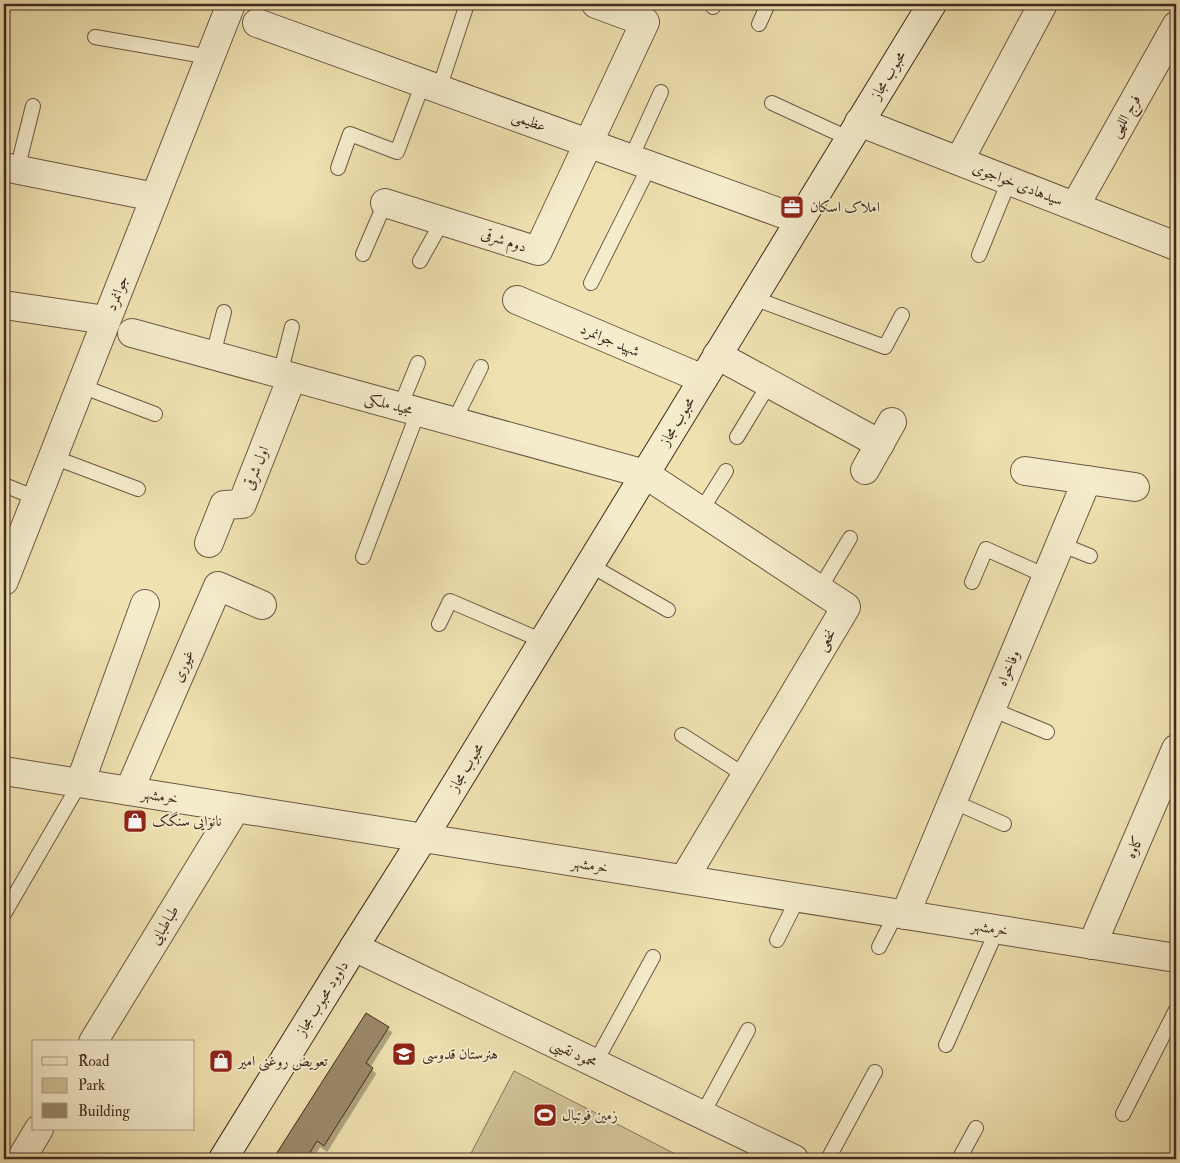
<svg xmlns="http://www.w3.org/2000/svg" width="1180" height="1163" viewBox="0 0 1180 1163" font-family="'IM FELL Double Pica',Amiri,serif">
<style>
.green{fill:#d1c298;stroke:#88765c}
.building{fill:#9b896b;stroke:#402a21;filter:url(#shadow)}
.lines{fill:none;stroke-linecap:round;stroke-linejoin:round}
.service-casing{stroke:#6c5845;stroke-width:16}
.minor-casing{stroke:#6c5845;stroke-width:30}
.tertiary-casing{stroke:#6c5845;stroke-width:30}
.secondary-casing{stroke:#402a21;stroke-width:30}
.service{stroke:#f5eccc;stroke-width:14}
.minor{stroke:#f5eccc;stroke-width:28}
.tertiary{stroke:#f5eccc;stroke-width:28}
.secondary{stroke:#f5eccc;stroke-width:28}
.labels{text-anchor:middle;stroke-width:4;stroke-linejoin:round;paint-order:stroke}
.street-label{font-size:15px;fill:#402a21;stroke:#f5eccc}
.poi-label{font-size:15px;fill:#402a21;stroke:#f5eccc;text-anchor:start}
</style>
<defs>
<filter id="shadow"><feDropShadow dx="3" dy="5.5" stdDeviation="0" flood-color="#0004"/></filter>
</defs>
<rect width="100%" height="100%" fill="#efe1b0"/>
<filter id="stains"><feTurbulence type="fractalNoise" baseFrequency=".004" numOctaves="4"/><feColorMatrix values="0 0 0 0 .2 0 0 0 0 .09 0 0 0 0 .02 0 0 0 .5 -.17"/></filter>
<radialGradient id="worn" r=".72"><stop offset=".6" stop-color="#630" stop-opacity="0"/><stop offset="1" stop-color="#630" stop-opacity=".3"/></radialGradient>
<polygon class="green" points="514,1071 685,1159 468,1159"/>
<polygon class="building" points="366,1013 389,1027 366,1063 373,1068 324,1146 317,1141 306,1159 273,1159"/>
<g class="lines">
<g class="service-casing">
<g id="service">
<polyline points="713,7 715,4"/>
<polyline points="759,24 768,4"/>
<polyline points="95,37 210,57"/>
<polyline points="439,89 467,4"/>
<polyline points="772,103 850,139"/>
<polyline points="631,158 661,92"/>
<polyline points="338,168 350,134 397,152 423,83"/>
<polyline points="17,170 33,106"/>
<polyline points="363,254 385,203"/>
<polyline points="979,255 1009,181"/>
<polyline points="420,261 443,220"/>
<polyline points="591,283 650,165"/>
<polyline points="753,298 885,347 902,315"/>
<polyline points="213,355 224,312"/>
<polyline points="280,374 292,327"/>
<polyline points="81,386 155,414"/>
<polyline points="400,407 418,363"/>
<polyline points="454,421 481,367"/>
<polyline points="737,437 769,384"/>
<polyline points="53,457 138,489"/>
<polyline points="4,485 36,498"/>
<polyline points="701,511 726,471"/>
<polyline points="1060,544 1090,556"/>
<polyline points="363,557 418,412"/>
<polyline points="590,565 668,610"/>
<polyline points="972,582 986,549 1046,576"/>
<polyline points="819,590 850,538"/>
<polyline points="439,624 450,601 543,641"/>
<polyline points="991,709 1047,732"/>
<polyline points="682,735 746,776"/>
<polyline points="952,801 1004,824"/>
<polyline points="4,914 80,783"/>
<polyline points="777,940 798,898"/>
<polyline points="879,947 896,914"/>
<polyline points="946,1045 997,930"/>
<polyline points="595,1063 653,957"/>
<polyline points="1123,1114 1176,1010"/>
<polyline points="702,1115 748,1030"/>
<polyline points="828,1159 875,1072"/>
<polyline points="959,1159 976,1128"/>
</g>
</g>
<g class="minor-casing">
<g id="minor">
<polyline points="257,23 800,220"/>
<polyline points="859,122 1176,246"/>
<polyline points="959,161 1043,4"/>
<polyline points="4,167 155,197"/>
<polyline points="385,203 538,251 645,22 596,4"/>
<polyline points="1075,206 1176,26"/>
<polyline points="517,300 703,379"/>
<polyline points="4,305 106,320"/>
<polyline points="132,333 645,474 846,607 684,879"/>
<polyline points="717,355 880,444"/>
<polyline points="865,470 892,422"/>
<polyline points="1025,471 1135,487"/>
<polyline points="209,543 224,505 242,504 292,377"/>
<polyline points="80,783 145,604"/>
<polyline points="129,791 218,586 262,605"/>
<polyline points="905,915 1087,480"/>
<polyline points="1092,945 1176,749"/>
<polyline points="354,947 794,1159"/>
<polyline points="93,1042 236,808"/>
<polyline points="21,1159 39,1129"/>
</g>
</g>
<g class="tertiary-casing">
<g id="tertiary">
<polyline points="4,581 231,4"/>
<polyline points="4,771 1176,958"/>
</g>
</g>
<g class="secondary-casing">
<polyline id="secondary" points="223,1159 354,947 423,838 932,4"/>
</g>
<use href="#service" class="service"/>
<use href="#minor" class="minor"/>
<use href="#tertiary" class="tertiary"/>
<use href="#secondary" class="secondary"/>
</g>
<defs>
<g id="office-square" transform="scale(1.25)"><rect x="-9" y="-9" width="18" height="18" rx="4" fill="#8f2418" stroke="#f5eccc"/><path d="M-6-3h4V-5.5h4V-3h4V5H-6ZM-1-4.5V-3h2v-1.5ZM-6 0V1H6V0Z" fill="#fff"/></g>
<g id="shop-square" transform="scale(1.25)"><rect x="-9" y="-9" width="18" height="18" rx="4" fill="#8f2418" stroke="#f5eccc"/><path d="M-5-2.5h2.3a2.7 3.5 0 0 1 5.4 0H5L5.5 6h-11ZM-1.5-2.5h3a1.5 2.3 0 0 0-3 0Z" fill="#fff"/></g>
<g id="school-square" transform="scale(1.25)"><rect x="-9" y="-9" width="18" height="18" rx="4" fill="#8f2418" stroke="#f5eccc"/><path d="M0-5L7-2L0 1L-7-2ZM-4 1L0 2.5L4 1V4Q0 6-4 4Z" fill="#fff"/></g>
<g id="stadium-square" transform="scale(1.25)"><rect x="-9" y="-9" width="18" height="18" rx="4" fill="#8f2418" stroke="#f5eccc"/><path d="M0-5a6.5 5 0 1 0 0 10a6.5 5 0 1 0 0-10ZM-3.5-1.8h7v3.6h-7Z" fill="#fff"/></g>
</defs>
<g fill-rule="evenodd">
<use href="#office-square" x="792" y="207"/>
<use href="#shop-square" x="135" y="821"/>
<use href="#school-square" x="404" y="1054"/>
<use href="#shop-square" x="221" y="1061"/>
<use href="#stadium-square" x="545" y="1115"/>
</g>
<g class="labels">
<g class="street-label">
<text transform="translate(888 75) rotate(-59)" y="5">محبوب مجاز</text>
<text transform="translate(1125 116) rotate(-60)" y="5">فرج اللهی</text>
<text transform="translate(529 121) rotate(20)" y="5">عظیمی</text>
<text transform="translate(1018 184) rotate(21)" y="5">سیدهادی خواجوی</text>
<text transform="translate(504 240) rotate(18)" y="5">دوم شرقی</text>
<text transform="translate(117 293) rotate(-68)" y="5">جوانمرد</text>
<text transform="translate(610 340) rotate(23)" y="5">شهید جوانمرد</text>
<text transform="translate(389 404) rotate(15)" y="5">مجید ملکی</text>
<text transform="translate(677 421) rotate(-59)" y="5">محبوب مجاز</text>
<text transform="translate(256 468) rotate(-68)" y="5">اول شرقی</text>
<text transform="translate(826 640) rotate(-59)" y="5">نخعی</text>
<text transform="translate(183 666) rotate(-67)" y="5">غیوری</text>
<text transform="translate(1008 668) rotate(-67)" y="5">وفاخواه</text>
<text transform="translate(466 767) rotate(-59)" y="5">محبوب مجاز</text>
<text transform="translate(160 796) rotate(9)" y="5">خرمشهر</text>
<text transform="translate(1134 847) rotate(-67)" y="5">کاوه</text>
<text transform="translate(590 865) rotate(9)" y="5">خرمشهر</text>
<text transform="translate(164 925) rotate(-59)" y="5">طباطبایی</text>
<text transform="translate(990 928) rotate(9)" y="5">خرمشهر</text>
<text transform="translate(322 998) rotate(-58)" y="5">داوود محبوب مجاز</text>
<text transform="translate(574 1053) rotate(26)" y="5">محمود نقیبی</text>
</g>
<g class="poi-label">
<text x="810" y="212">املاک اسکان</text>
<text x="152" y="826">نانوایی سنگک</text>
<text x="422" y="1059">هنرستان قدوسی</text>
<text x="238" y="1066">تعویض روغنی امیر</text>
<text x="562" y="1120">زمین فوتبال</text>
</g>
</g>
<rect width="1180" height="1163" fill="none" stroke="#efe1b0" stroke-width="20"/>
<rect x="5" y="5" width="1170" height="1153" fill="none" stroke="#402a21" stroke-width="2.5"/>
<rect x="10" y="10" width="1160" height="1143" fill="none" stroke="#402a21"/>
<rect x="32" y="1040" width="162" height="90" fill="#f5eccc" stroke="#ad9e88"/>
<rect x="42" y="1057" width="25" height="8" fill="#f5eccc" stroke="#ad9e88"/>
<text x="78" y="1066" font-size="15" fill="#402a21">Road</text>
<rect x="42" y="1078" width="25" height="15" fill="#d1c298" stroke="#ad9e88"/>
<text x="78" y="1090" font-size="15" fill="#402a21">Park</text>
<rect x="42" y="1103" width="25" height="15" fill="#9b896b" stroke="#ad9e88"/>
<text x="78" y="1116" font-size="15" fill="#402a21">Building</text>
<rect width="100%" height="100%" filter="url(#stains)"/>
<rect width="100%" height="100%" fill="url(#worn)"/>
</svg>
